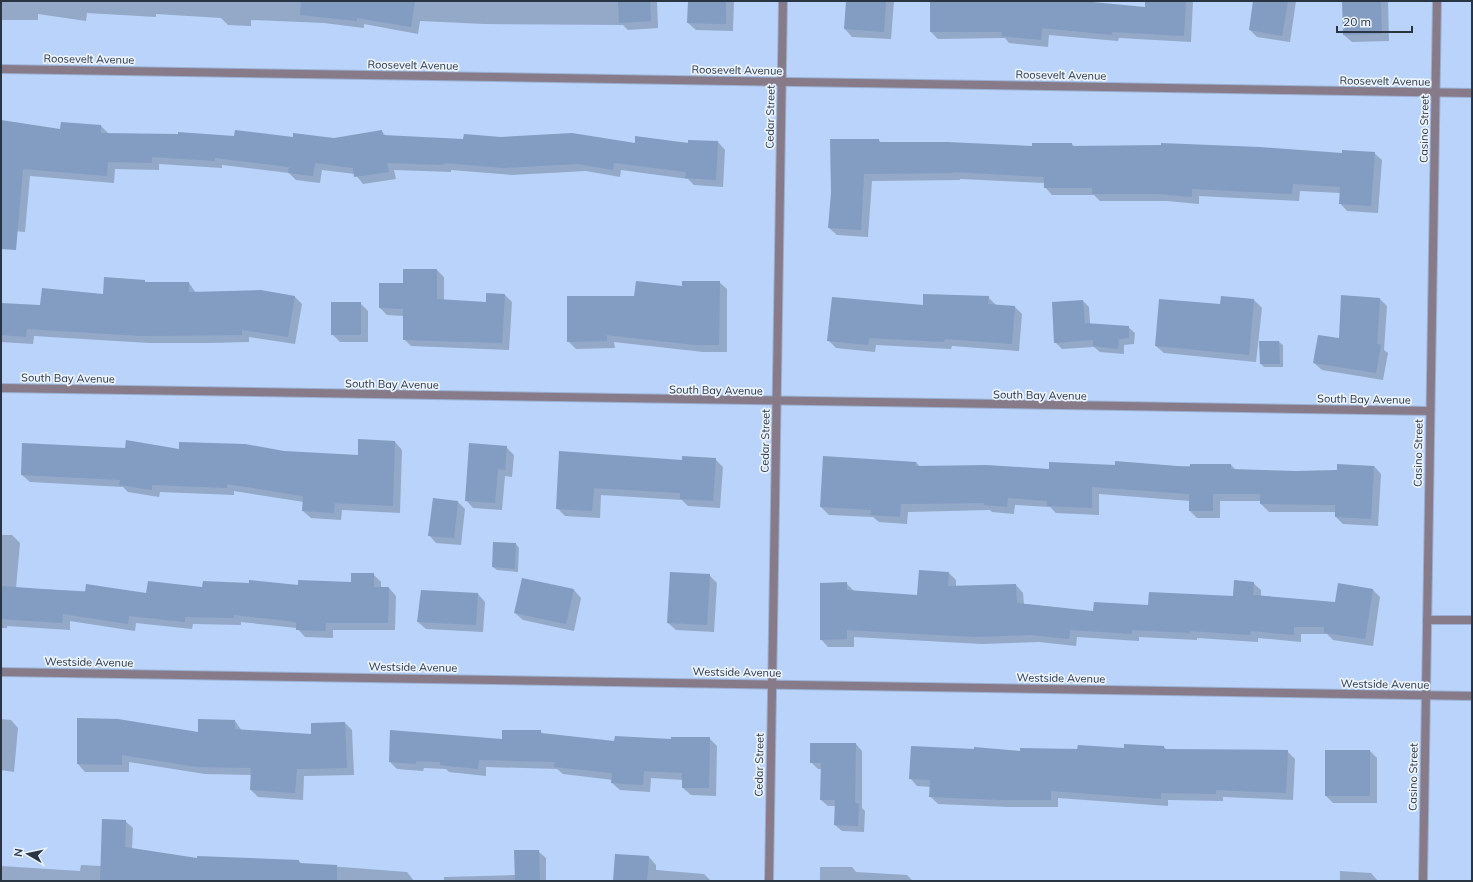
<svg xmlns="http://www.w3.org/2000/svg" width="1473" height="882" viewBox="0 0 1473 882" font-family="Mulish,sans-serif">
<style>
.shadow{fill:#0003}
.building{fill:#839cc1}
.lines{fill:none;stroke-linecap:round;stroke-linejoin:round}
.lane-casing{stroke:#9ab0d2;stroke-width:10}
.street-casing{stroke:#9ab0d2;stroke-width:10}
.lane{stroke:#877b8a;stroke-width:8}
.street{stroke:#877b8a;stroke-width:8}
.labels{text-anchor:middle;stroke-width:3.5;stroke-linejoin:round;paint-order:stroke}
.street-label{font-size:11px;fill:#2a3544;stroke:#ebf3ff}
</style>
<rect width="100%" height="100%" fill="#b9d3fa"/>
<g class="shadow">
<polygon points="1,1 657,1 658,28 628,30 623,25 484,24 420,21 418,34 364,24 364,28 324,23 251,20 251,26 228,25 221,18 156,14 156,17 87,13 86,21 38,14 38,20 1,20"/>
<polygon points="689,1 734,1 733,31 696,30 688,23"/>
<polygon points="847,1 894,1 891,39 852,37 845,29"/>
<polygon points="931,1 1071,1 1146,8 1146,1 1193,1 1191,42 1119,38 1118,41 1049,35 1048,47 1009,43 1005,38 938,39 931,32"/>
<polygon points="1254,1 1296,1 1290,42 1257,37 1250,30"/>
<polygon points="1343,1 1388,1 1389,41 1352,42 1344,35"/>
<polygon points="1,125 61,131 101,126 109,134 235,137 334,139 382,132 386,136 464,140 501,138 635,144 718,142 725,150 723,187 694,185 688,179 621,170 620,177 586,171 512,175 451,170 451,172 394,170 396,179 363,184 355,174 322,170 320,183 296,180 289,173 222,165 222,168 159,164 159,170 115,169 114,183 30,176 25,232 1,230"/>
<polygon points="879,140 881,143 1033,148 1033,144 1072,144 1075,147 1343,154 1374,153 1382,160 1378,213 1347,211 1340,203 1340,193 1300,191 1299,201 1199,196 1199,204 1167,201 1100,201 1094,195 1052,195 1045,187 1045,183 960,179 960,180 872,181 868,237 837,235 829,228"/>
<polygon points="404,270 437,270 444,277 444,301 486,303 505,295 512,302 509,350 411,346 404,339 404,316 387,315 380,308 380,284 404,284"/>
<polygon points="144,281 147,283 189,283 196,293 294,296 302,304 295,344 249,337 249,342 208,343 149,343 34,336 33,344 1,342 1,304 41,306 104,295"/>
<polygon points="719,282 727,289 727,352 703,352 614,342 615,348 576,349 568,341 635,297"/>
<polygon points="988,297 996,305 1015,307 1022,314 1019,351 952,346 951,349 876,345 875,352 836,348 828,340 924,306"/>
<polygon points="1221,297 1254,300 1262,308 1256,362 1164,353 1156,346 1221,305"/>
<polygon points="1380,299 1387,306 1384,350 1388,353 1383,380 1322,370 1314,363"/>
<polygon points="1083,301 1089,307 1090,324 1128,327 1135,333 1134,344 1124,345 1124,354 1100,352 1094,347 1062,349 1055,342"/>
<polygon points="360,303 368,311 368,342 340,342 332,334"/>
<polygon points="1260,342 1279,342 1283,345 1283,367 1264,367 1261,364"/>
<polygon points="359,440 395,442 402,450 400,513 342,510 341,520 311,518 303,511 304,502 234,491 234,495 160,492 159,497 128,492 123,487 30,482 22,475 126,449 284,452 359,456"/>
<polygon points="506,447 514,455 512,477 505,476 502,510 473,508 466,500"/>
<polygon points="560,452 683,461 715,459 723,467 720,508 688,506 682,500 601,495 600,518 565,516 557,508"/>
<polygon points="916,462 920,467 1050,470 1231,465 1236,470 1296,472 1338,471 1374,466 1381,474 1378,526 1343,524 1336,517 1336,512 1269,512 1261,504 1261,501 1220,501 1220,518 1197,518 1190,511 1190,501 1099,494 1099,515 1056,513 1050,507 1015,505 1014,514 992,512 990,510 908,512 907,524 879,522 873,517 829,515 821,507"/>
<polygon points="458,502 465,509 461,545 436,543 429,535"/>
<polygon points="1,535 12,535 20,543 16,588 147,594 203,588 352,583 373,574 381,582 381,588 389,588 396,596 395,630 333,630 333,638 305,637 297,628 241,622 241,625 193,624 192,629 136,623 135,631 70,621 70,630 7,626 7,628 1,628"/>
<polygon points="516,544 519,548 518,572 497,570 493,567"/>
<polygon points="949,573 956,580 956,587 1016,585 1023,593 1024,604 1094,612 1234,597 1253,583 1261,590 1261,596 1336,603 1339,584 1373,590 1380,597 1373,646 1333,640 1327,634 1301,634 1301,642 1258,638 1258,642 1197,638 1197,640 1139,637 1139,641 1077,637 1076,646 1039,642 982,644 854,637 854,647 828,647 821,639 821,584 847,584 854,591 918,596"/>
<polygon points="709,575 717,583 714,632 676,630 668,623"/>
<polygon points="574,590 581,598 574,631 523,620 515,613"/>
<polygon points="478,594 485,602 483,632 426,629 418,622"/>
<polygon points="1,719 11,720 18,728 14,772 1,770"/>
<polygon points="78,719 199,733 235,721 242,731 312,735 345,723 352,730 354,775 304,776 303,800 258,797 251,790 252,775 205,774 129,762 129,772 85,772 78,764"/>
<polygon points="540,731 543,734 615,742 709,738 717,746 716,796 691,795 683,788 683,780 651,778 650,792 620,790 612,783 613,780 563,774 557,769 486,767 486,776 449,772 446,769 424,768 423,771 397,769 390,762"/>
<polygon points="856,744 862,751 862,808 865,811 864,832 842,831 835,825 836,806 828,806 821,800 821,769 818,769 811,762"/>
<polygon points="1164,747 1167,750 1287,751 1295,759 1293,800 1223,797 1223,801 1168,800 1168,806 1058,798 1058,807 1008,807 938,804 930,796 931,787 917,786 910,778 1021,752"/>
<polygon points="1370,751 1377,758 1377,803 1333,803 1326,796"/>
<polygon points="125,821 133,828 132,849 198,860 299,861 302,864 407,872 414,881 1,881 1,866 80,871 81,865 101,866"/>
<polygon points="538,851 546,858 546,880 614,880 649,857 656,865 656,870 704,874 711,881 444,881 444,877 516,875"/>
<polygon points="820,867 852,867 856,872 907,875 913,881 820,881"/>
<polygon points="1340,871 1371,873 1378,881 1340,881"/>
</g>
<g class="building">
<polygon points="301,1 415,1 411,27 357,18 357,21 300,15"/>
<polygon points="618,1 650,1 651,21 619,23"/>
<polygon points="688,1 726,1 726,24 687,23"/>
<polygon points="846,1 886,1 884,32 844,29"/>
<polygon points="930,1 1082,1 1145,7 1145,1 1186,1 1184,36 1112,32 1112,35 1042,28 1041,40 1001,36 1002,32 930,32"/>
<polygon points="1253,1 1288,1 1282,36 1249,30"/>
<polygon points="1342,1 1381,1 1382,34 1343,35"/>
<polygon points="1,120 60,129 61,122 101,125 101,133 178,134 178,132 234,136 235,130 293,137 293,133 334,138 382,130 383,135 463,139 464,134 501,137 572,133 635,143 635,136 688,143 688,140 718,141 716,180 685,178 686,172 614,163 613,170 578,164 504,168 444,163 444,165 387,163 389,172 354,177 353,168 315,163 313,176 288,173 289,167 215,158 215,161 152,157 152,163 108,162 107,176 23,169 16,250 1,249"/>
<polygon points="830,139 879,139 879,142 947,142 1032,146 1032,143 1072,143 1072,146 1161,145 1161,143 1260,147 1342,153 1342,150 1375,152 1371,206 1339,204 1340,187 1293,184 1292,194 1192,189 1192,197 1159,194 1092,194 1092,188 1044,188 1044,177 953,172 953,173 864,174 861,230 828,228 831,193"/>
<polygon points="403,269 437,269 437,299 486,302 486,293 505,294 502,343 403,340 403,309 379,308 379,283 403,283"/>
<polygon points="104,277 145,280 145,282 189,282 189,292 261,290 295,296 288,337 242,330 242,335 141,336 27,329 26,337 1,335 1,303 40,305 42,288 103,294"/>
<polygon points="636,281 682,286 682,281 720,281 719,345 695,345 607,335 607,341 567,342 567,296 634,296"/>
<polygon points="923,294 989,296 988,304 1015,306 1012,344 945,339 944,342 869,338 868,345 827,341 832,297 923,305"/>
<polygon points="1341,295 1380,298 1377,344 1381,345 1376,373 1313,363 1318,335 1339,338"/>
<polygon points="1221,296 1254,299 1249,355 1155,346 1159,299 1220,304"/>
<polygon points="1083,300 1085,323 1129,326 1129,338 1119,339 1118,349 1093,346 1093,340 1054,343 1052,302"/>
<rect x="331" y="302" width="30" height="33"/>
<polygon points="1259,341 1279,341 1280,364 1260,364"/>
<polygon points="358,439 395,441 393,506 335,503 334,513 302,511 303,496 227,484 227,488 152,485 152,490 119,485 120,480 21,475 22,443 125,448 126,440 179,449 179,442 245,444 284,451 358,455"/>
<polygon points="469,443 507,446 505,470 498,469 495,503 465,501"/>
<polygon points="559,451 682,460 682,456 716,458 713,501 680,499 680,493 594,488 592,511 556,509"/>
<polygon points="823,456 916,462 916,466 987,465 1049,469 1049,462 1115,465 1115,461 1190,467 1190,464 1231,464 1231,469 1296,471 1337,470 1337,464 1374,466 1371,519 1335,517 1335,505 1260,504 1260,494 1213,494 1213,511 1189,511 1189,494 1092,487 1092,508 1047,506 1047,501 1008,498 1007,507 984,505 984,503 901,504 900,517 870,515 871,510 820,507"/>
<polygon points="433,498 458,501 454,538 428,536"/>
<polygon points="493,542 516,543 515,569 492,567"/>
<polygon points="919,570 949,572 948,586 1016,584 1017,603 1093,611 1094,602 1148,605 1149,592 1233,596 1234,580 1254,582 1253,595 1335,602 1338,583 1373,589 1365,639 1324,633 1324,627 1294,627 1294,635 1251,631 1250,635 1190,631 1190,633 1132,630 1132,634 1070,630 1069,639 1031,635 974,637 847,630 847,639 820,640 820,583 847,582 847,590 917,595"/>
<polygon points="670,572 710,574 707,625 667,623"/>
<polygon points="351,573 374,573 374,587 389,587 388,623 326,623 325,631 296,630 296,622 234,615 234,618 185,617 185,622 129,616 128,624 63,614 62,623 1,619 1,586 85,592 86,584 146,593 148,581 202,587 203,581 249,583 249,580 298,585 298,580 351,582"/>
<polygon points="522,578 574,589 566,624 514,613"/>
<polygon points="421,590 478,593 476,625 417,622"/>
<polygon points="77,718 118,719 198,732 198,719 235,720 235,729 311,734 311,723 345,722 347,768 297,769 295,793 250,790 251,768 197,767 122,755 122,765 77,764"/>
<polygon points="390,730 502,739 502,730 541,730 541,733 614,741 615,736 671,739 671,737 710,737 709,788 682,788 682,773 644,771 643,785 611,783 612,773 554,767 555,762 479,760 478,769 440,765 440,762 416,761 416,764 389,762"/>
<polygon points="810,743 856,743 855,803 859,804 858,826 834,825 835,800 820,800 821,763 810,763"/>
<polygon points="1124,744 1164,746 1164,749 1288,750 1286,793 1216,790 1216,794 1161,793 1161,799 1051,791 1051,800 1000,800 929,797 930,780 909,779 911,746 974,749 974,747 1020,751 1020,748 1077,749 1078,745 1124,748"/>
<rect x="1325" y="750" width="45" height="46"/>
<polygon points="102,819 126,820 125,847 197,858 197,856 299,860 299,863 337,865 337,881 100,881"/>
<polygon points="514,850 539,850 540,881 515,881"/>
<polygon points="615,854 649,856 647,881 613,881"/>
</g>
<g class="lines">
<g class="lane-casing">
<polyline id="lane" points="1427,620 1472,620"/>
</g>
<g class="street-casing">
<g id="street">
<polyline points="1,69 1472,93"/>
<polyline points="1,388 1430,411"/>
<polyline points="1,672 1472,696"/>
<polyline points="769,881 783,1"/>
<polyline points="1423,881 1437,1"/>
</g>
</g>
<use href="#lane" class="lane"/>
<use href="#street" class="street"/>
</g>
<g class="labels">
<g class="street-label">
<text transform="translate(89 59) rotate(1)" y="4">Roosevelt Avenue</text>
<text transform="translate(413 65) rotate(1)" y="4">Roosevelt Avenue</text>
<text transform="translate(737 70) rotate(1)" y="4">Roosevelt Avenue</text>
<text transform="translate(1061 75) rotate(1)" y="4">Roosevelt Avenue</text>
<text transform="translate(1385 81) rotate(1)" y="4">Roosevelt Avenue</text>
<text transform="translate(770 117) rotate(-89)" y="4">Cedar Street</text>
<text transform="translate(1424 129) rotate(-89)" y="4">Casino Street</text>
<text transform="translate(68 378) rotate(1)" y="4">South Bay Avenue</text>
<text transform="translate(392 384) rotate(1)" y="4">South Bay Avenue</text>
<text transform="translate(716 390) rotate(1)" y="4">South Bay Avenue</text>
<text transform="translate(1040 395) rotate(1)" y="4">South Bay Avenue</text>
<text transform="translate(1364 399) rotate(1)" y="4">South Bay Avenue</text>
<text transform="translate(765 441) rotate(-89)" y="4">Cedar Street</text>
<text transform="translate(1418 453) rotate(-89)" y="4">Casino Street</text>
<text transform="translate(89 662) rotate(1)" y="4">Westside Avenue</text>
<text transform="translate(413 667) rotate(1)" y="4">Westside Avenue</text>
<text transform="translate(737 672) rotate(1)" y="4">Westside Avenue</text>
<text transform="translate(1061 678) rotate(1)" y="4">Westside Avenue</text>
<text transform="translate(1385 684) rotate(1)" y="4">Westside Avenue</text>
<text transform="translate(759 765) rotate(-89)" y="4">Cedar Street</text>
<text transform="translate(1413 777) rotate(-89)" y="4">Casino Street</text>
</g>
</g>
<rect width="1473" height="882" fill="none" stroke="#2a3544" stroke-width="4"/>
<g transform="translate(28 854) rotate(279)" stroke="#ebf3ff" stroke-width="3" paint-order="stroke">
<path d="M0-3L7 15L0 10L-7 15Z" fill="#2a3544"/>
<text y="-6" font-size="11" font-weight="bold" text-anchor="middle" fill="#2a3544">N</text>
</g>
<path d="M1337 26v6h75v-6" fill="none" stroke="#2a3544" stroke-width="2"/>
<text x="1343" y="26" font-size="12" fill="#2a3544" stroke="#ebf3ff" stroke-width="3" paint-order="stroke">20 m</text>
</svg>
